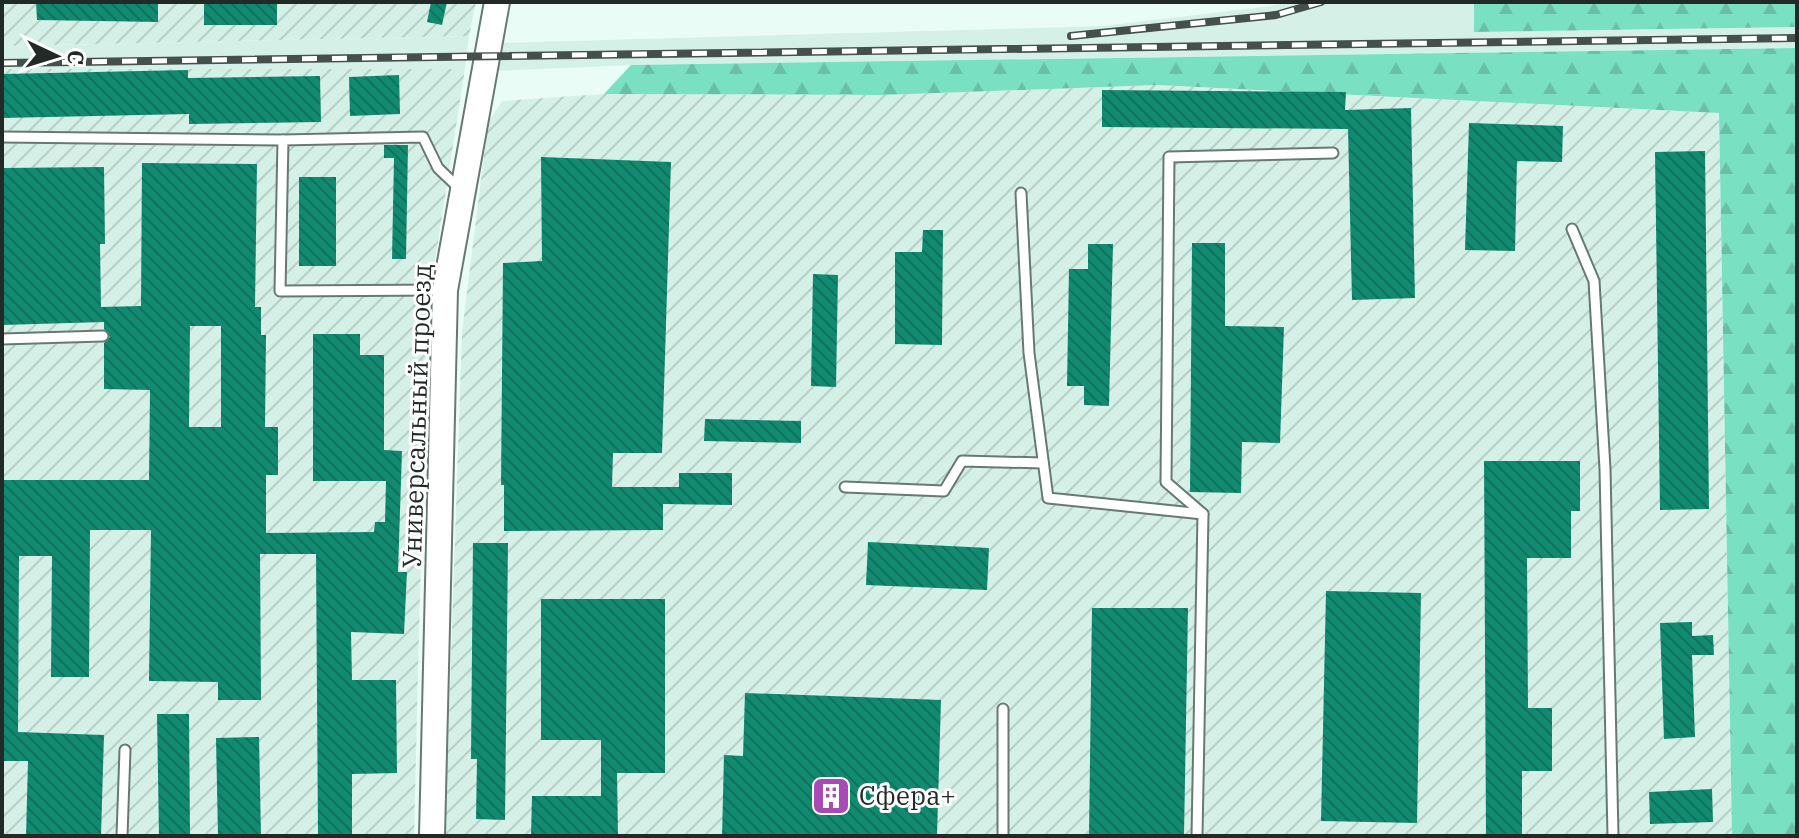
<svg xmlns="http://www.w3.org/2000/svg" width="1799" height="838" viewBox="0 0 1799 838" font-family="'IBM Plex Serif',serif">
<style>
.built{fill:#d5f1e7}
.industrial{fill:url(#industrial-furrows)}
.forest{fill:url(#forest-firs)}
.building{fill:url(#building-back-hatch);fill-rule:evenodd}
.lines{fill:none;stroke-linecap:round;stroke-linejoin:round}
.lane-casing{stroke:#687973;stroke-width:13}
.secondary-casing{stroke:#687973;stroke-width:28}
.lane{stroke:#fff;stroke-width:9}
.secondary{stroke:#fff;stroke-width:24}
.rail-casing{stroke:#454f4b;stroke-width:8}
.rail{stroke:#fff;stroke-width:5;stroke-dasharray:15;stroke-linecap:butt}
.labels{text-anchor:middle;stroke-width:6;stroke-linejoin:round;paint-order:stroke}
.street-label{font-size:26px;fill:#222926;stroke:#fff}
.poi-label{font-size:26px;fill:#222926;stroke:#fff;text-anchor:start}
</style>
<defs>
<pattern id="industrial-furrows" width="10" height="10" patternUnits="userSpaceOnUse" patternTransform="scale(2)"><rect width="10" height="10" fill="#d5f1e7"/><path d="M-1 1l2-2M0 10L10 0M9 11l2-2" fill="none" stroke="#b7cfc6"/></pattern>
<pattern id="forest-firs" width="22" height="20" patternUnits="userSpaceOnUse" patternTransform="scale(2)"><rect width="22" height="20" fill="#7ae0c2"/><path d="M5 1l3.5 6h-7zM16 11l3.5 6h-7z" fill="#69c0a7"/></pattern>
<pattern id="building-back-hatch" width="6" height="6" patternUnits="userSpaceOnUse" patternTransform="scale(2)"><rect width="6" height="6" fill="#128a70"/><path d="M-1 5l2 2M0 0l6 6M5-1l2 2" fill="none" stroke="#10715c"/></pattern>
</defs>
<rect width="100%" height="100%" fill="#e9fdf6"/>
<g class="built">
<polygon points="1282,2 1474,2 1474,32 1797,27 1797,48 631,65 495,71 496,43 1103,26 1272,6"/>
<polygon points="469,36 465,69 2,69 2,46"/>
</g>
<g class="industrial">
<polygon points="2,2 476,2 469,36 2,46"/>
<polygon points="2,69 465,69 427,312 414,836 2,836"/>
<polygon points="1157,85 1719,113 1732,836 445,836 462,332 488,123 502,101 604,94 885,95"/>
</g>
<g class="forest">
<polygon points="1474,2 1797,2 1797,27 1474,32"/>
<polygon points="1797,48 1797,836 1732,836 1719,113 1157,85 885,95 604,94 631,65"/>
</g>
<g class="building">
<polygon points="36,2 158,2 158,22 37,20"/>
<rect x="204" y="2" width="73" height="23"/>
<polygon points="431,2 447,2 442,25 427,22"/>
<polygon points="188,70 188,78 320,76 321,122 189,124 189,114 2,118 2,74"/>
<polygon points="399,75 400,114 350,116 349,77"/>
<polygon points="1102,90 1346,92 1345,110 1411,108 1415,298 1352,300 1348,129 1102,127"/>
<polygon points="1469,123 1563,126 1562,162 1517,161 1515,251 1465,250"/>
<polygon points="384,145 408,145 406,259 392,259 394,158 384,158"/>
<polygon points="1705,151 1709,509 1660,510 1655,152"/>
<polygon points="541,157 671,162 662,453 613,453 612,487 679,487 679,473 732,473 732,505 663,504 663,530 504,531 504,485 501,485 503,263 542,261"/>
<path d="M 142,163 L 257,164 L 255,307 L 261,307 L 261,335 L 266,335 L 265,427 L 278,427 L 278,475 L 266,475 L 266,533 L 374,532 L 375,522 L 385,522 L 386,481 L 313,481 L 313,334 L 360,334 L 360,355 L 384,355 L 384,450 L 402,451 L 398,572 L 407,572 L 404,634 L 351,632 L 352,680 L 396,680 L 397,773 L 352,774 L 352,836 L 318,836 L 316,554 L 260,554 L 261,700 L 218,700 L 218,682 L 149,681 L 151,530 L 90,530 L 89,677 L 51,677 L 52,556 L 19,556 L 18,732 L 104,735 L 101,836 L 26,836 L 28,761 L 2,761 L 2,480 L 149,480 L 150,390 L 104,389 L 104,343 L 110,337 L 104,329 L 104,322 L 2,325 L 2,266 L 4,266 L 3,168 L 104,167 L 105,244 L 100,244 L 101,307 L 141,306 ZM 190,326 L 221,326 L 221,427 L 189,427 Z"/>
<rect x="299" y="177" width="37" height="89"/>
<polygon points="923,230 943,230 942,345 895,344 895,252 922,252"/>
<polygon points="1192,243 1225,243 1225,326 1284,327 1280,443 1242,442 1241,493 1190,492"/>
<polygon points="1088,244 1113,244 1109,406 1084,405 1084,386 1067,386 1069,269 1088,269"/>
<polygon points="813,274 838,275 836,387 811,386"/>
<polygon points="705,419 801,421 801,443 704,441"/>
<polygon points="1484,461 1580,461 1580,511 1571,511 1571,558 1527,558 1528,708 1552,708 1552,771 1522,771 1522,836 1486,836"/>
<polygon points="868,542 989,548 987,590 866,585"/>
<polygon points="473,543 508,543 505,820 476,819 477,759 471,759"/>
<polygon points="1326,591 1421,593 1417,823 1321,821"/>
<polygon points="541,599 665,599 665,773 617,773 618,836 531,836 532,796 601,796 601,740 541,740"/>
<polygon points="1092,608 1188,608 1184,836 1089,836"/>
<polygon points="1692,622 1692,636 1713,635 1714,655 1692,655 1695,737 1664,739 1660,623"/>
<polygon points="745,693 941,700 937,836 722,836 724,755 743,756"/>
<polygon points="157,714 189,714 190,836 159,836"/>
<polygon points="259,737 261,836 218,836 216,738"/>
<polygon points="1712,789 1713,822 1650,824 1649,792"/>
</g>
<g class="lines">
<g class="lane-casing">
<g id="lane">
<polyline points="2,137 283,140"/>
<polyline points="1021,193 1029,353 1048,498 1203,514"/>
<polyline points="1572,229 1594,281 1605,469 1613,836"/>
<polyline points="444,290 280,291 283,140 423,137 438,168 461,190"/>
<polyline points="2,339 103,336"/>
<polyline points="845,487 944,491 962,461 1043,463"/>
<polyline points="1003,709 1003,836"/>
<polyline points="122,836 125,750"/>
<polyline points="1197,836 1203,514 1166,482 1169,157 1333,153"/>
</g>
</g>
<g class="secondary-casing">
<polyline id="secondary" points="432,836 445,290 497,2"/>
</g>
<use href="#lane" class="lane"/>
<use href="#secondary" class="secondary"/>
<g class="rail-casing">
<g id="rail">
<polyline points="1071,36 1276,15 1321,2"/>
<polyline points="2,63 1797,38"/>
</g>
</g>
<use href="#rail" class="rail"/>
</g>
<defs>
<g id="building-square" transform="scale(2)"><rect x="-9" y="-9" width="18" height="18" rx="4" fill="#a84bb5" stroke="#fff"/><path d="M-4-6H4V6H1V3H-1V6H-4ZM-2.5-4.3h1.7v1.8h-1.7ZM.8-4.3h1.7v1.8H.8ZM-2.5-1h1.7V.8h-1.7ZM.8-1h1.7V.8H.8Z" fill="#fff"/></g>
</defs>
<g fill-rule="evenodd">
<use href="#building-square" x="831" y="796"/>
</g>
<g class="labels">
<g class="street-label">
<text transform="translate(417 416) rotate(-88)" y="9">Универсальный проезд</text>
</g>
<g class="poi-label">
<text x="859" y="805">Сфера+</text>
</g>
</g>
<rect width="1799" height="838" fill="none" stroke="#222926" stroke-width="8"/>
<g transform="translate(56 56) rotate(94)" stroke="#ffffff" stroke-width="6" paint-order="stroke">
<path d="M0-6L14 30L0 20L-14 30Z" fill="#222926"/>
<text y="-12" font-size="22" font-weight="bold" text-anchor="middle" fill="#222926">С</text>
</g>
</svg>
